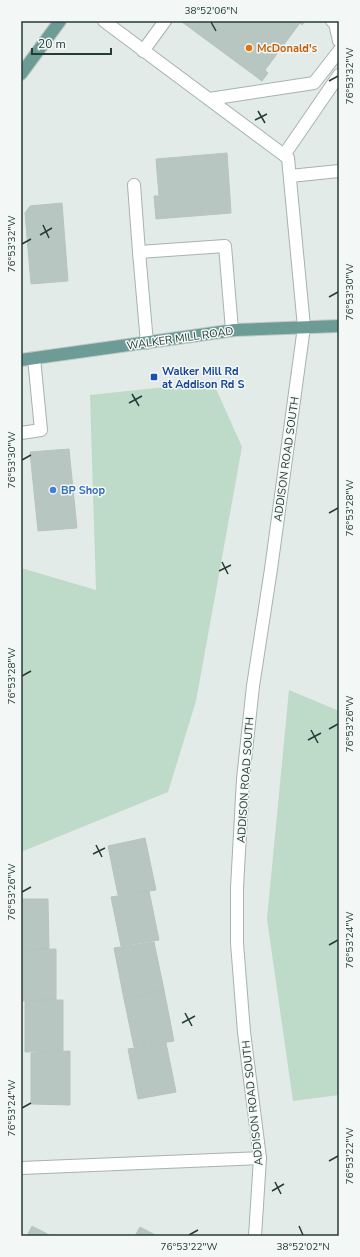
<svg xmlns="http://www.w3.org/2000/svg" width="360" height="1257" viewBox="0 0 360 1257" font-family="'Nunito Sans',sans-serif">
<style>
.green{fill:#bedac9}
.building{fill:#b8c6c2;stroke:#b6c4c0}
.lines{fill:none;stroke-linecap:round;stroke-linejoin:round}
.minor-casing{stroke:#a6b3af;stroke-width:14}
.major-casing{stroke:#c2c8c7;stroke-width:14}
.minor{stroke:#fff;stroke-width:12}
.major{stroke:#6c9c95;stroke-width:12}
.ticks{fill:none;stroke:#243b37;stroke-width:1.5}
.food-dot{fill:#e8710a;stroke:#f3f8f6;stroke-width:1.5}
.transit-dot{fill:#1a4fb4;stroke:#f3f8f6;stroke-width:1.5}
.shop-dot{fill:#3f7fe0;stroke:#f3f8f6;stroke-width:1.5}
.labels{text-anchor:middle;stroke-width:3;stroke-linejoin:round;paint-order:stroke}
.food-label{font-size:11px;font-weight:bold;fill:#c56008;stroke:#f3f8f6;text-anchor:start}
.street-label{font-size:11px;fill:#243b37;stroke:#f3f8f6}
.transit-label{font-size:11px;font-weight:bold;fill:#164399;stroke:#f3f8f6;text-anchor:start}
.shop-label{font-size:11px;font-weight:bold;fill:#366cbe;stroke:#f3f8f6;text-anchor:start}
.neatline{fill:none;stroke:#243b37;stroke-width:1.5}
.ticks-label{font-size:10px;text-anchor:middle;fill:#243b37}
</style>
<rect width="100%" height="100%" fill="#e3ebe8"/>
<g class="green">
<polygon points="213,382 242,447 196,701 168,792 21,852 21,568 96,590 90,395"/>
<polygon points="289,690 339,711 339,1095 293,1101 267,919"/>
</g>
<g class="building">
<polygon points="182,21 305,21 302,25 300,23 265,70 268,73 262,81 182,22"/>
<polygon points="227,153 231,213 156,219 154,196 159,196 156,159"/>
<polygon points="62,203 68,281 31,284 25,213 30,206"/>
<polygon points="69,449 77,528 38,531 30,452"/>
<polygon points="145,838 156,890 118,895 108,846"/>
<polygon points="149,891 159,940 121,946 111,897"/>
<polygon points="21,899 48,899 49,949 21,950"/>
<polygon points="154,942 164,990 124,999 114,948"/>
<polygon points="56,949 56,1000 21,1001 21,950"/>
<polygon points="164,990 174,1041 134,1047 124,999"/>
<polygon points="56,1000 63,1000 63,1051 25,1052 25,1001"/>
<polygon points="166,1043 176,1092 138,1099 128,1049"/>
<polygon points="70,1051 70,1105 31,1104 31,1053"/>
<polygon points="32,1226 51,1236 27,1236"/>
<polygon points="140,1227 157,1236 135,1236"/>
</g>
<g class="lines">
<g class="minor-casing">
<g id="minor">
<polyline points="104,21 288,158 304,327 271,569 253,686 243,779 237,888 237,943 244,1032 260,1158 255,1236"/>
<polyline points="332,21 335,23 339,41"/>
<polyline points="143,51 165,21"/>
<polyline points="209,99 314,83 339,51"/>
<polyline points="284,155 339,75"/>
<polyline points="290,176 339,171"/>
<polyline points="134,185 139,252"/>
<polyline points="147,343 139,252 225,246 232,330"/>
<polyline points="21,433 41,430 34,358"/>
<polyline points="21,1168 260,1158"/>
</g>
</g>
<g class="major-casing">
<g id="major">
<polyline points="21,74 60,21"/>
<polyline points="21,360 235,330 339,326"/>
</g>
</g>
<use href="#minor" class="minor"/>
<use href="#major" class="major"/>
</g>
<path class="ticks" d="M 211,22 L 216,31M 329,81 L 338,76M 258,111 L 265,123M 255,120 L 267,114M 43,225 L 49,238M 40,235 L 52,228M 22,244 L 31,239M 329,297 L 338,292M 132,394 L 139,406M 129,403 L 142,396M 22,460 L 31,455M 329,513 L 338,508M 222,562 L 228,574M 219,571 L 231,565M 22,676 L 31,671M 329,729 L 338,724M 311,730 L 318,743M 308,740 L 321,733M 96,845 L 102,857M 93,854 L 105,848M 22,892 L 31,887M 329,945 L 338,940M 185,1013 L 192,1026M 182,1023 L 195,1016M 22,1108 L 31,1103M 329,1161 L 338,1156M 275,1182 L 281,1194M 272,1191 L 284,1184M 299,1226 L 303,1235M 189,1235 L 198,1230"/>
<circle class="food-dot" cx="249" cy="48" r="4"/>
<rect class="transit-dot" x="150" y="373" width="8" height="8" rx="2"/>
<circle class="shop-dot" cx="53" cy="490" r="4"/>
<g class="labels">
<g class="food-label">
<text x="257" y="52">McDonald's</text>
</g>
<g class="street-label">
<text transform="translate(180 338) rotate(-8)" y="4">WALKER MILL ROAD</text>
<text transform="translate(286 459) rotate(-82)" y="4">ADDISON ROAD SOUTH</text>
<text transform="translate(245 780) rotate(-86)" y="4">ADDISON ROAD SOUTH</text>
<text transform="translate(252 1103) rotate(-96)" y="4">ADDISON ROAD SOUTH</text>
</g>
<g class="transit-label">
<text x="162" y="375">Walker Mill Rd<tspan x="162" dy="13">at Addison Rd S</tspan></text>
</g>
<g class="shop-label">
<text x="61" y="494">BP Shop</text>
</g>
</g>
<rect width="360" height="1257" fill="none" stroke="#f3f8f6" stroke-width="44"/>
<path d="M32 48v6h79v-6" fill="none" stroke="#243b37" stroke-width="2"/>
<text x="38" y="48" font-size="12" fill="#243b37" stroke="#f3f8f6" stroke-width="3" paint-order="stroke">20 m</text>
<rect x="22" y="22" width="316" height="1213" class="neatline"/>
<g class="ticks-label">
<text x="211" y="14">38°52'06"N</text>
<text transform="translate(349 76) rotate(-90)" y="4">76°53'32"W</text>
<text transform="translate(11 244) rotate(-90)" y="4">76°53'32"W</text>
<text transform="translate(349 292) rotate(-90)" y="4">76°53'30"W</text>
<text transform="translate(11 460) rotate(-90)" y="4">76°53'30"W</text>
<text transform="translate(349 508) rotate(-90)" y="4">76°53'28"W</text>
<text transform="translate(11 676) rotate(-90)" y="4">76°53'28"W</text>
<text transform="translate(349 724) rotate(-90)" y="4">76°53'26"W</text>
<text transform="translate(11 892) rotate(-90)" y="4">76°53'26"W</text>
<text transform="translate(349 940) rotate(-90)" y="4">76°53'24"W</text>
<text transform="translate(11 1108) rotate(-90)" y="4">76°53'24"W</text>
<text transform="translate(349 1156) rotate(-90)" y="4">76°53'22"W</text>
<text x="189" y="1250">76°53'22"W</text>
<text x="303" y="1250">38°52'02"N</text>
</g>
</svg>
